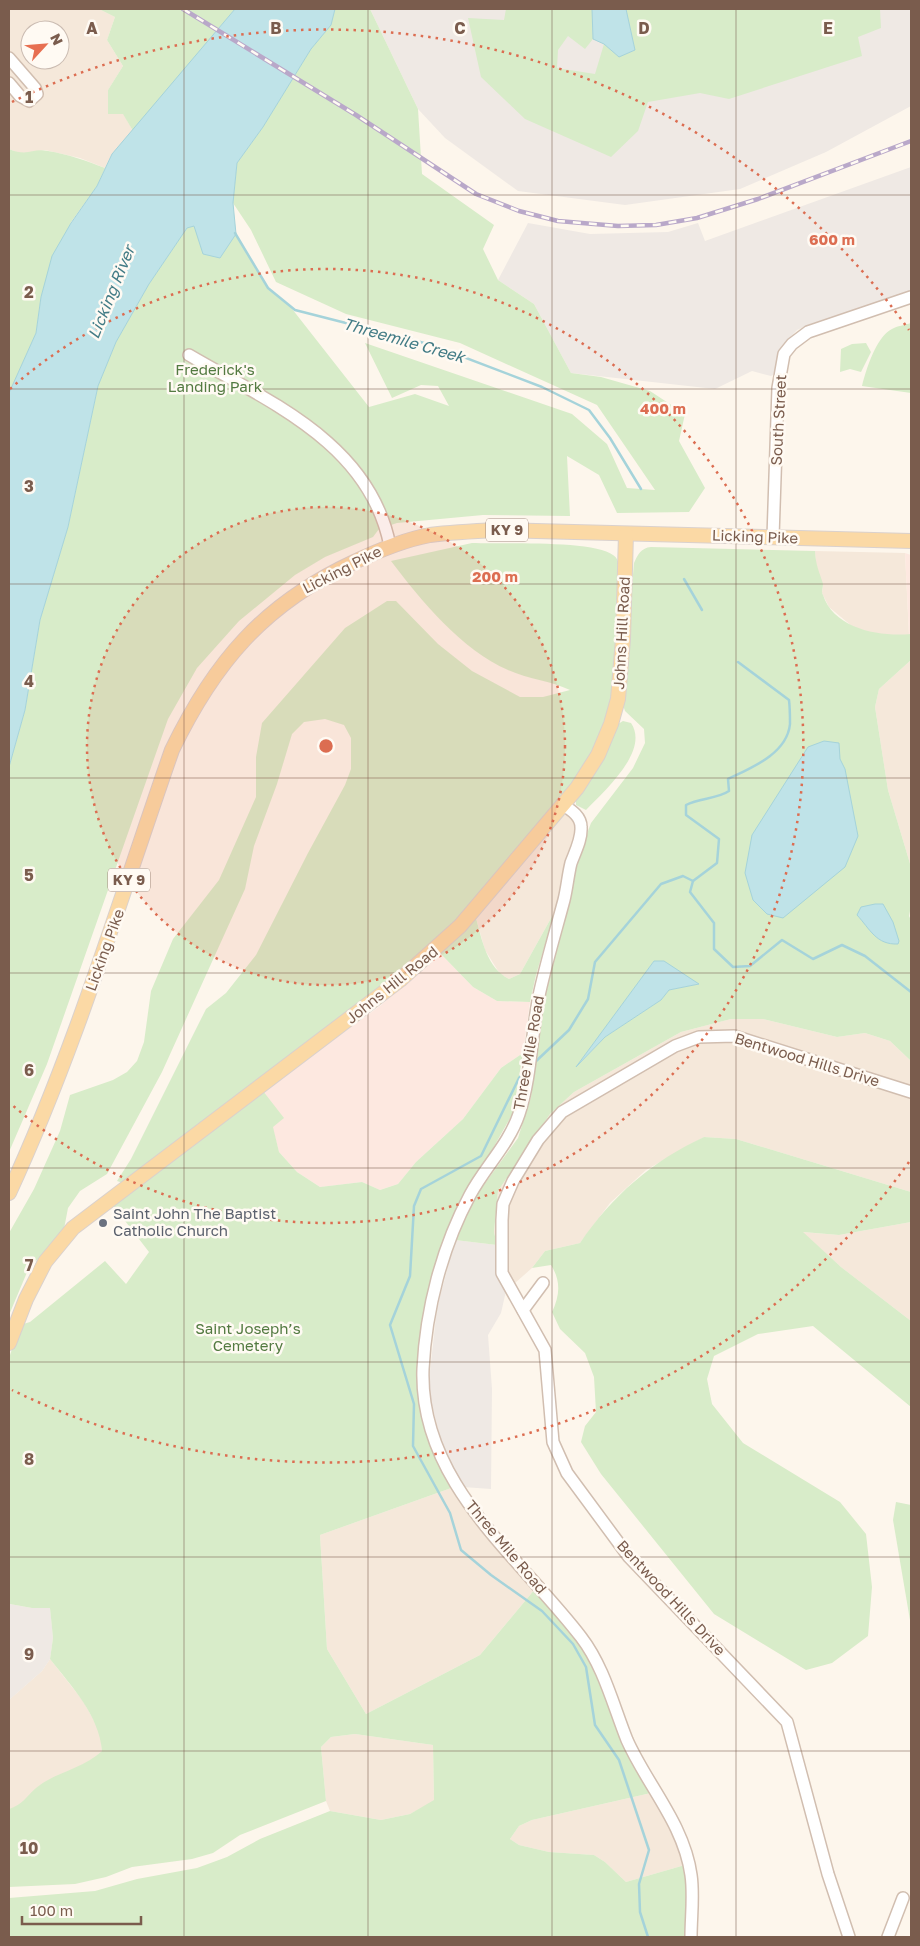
<svg xmlns="http://www.w3.org/2000/svg" width="920" height="1946" viewBox="0 0 920 1946" font-family="'Golos Text',sans-serif">
<style>
.residential{fill:#f5e8da;fill-rule:evenodd}
.commercial{fill:#fde8e0}
.industrial{fill:#efe9e4}
.green{fill:#d8ecc9;fill-rule:evenodd}
.water{fill:#bfe3e8;stroke:#a5d3da}
.lines{fill:none;stroke-linecap:round;stroke-linejoin:round}
.stream{stroke:#a5d3da;stroke-width:2.5}
.minor-casing{stroke:#d1beb0;stroke-width:14}
.major-casing{stroke:#dad1cd;stroke-width:16}
.minor{stroke:#fff;stroke-width:11}
.major{stroke:#fbd9a5;stroke-width:14}
.rail-casing{stroke:#b9a8c9;stroke-width:4.5}
.rail{stroke:#fffaf3;stroke-width:2.5;stroke-dasharray:8;stroke-linecap:butt}
.grid{fill:none;stroke:#7a5c4d;stroke-width:1;stroke-opacity:0.55}
.ring{fill:none;stroke:#dc6d51;stroke-width:2.5;stroke-dasharray:2.5 5}
.worship-dot{fill:#6b7280;stroke:#fffaf3;stroke-width:2}
.labels{text-anchor:middle;stroke-width:5;stroke-linejoin:round;paint-order:stroke}
.shield{fill:#fffaf3;stroke:#a28b7f;stroke-width:1}
.shield-label{font-size:14px;font-weight:bold;fill:#7a5c4d}
.park-label{font-size:15px;fill:#537a41;stroke:#fffaf3}
.street-label{font-size:15px;fill:#7a5c4d;stroke:#fffaf3}
.worship-label{font-size:15px;fill:#5b616d;stroke:#fffaf3;text-anchor:start}
.water-label{font-size:16px;font-style:italic;fill:#437c86;stroke:#fffaf3}
.grid-label{font-size:16px;text-anchor:middle;font-weight:bold;fill:#7a5c4d;stroke:#fffaf3;stroke-width:5;stroke-linejoin:round;paint-order:stroke}
.centre{fill:#dc6d51;stroke:#fffaf3;stroke-width:2.5}
.ring-label{font-size:15px;text-anchor:middle;font-weight:bold;fill:#dc6d51;stroke:#fffaf3;stroke-width:5;stroke-linejoin:round;paint-order:stroke}
</style>
<rect width="100%" height="100%" fill="#fdf6ec"/>
<g class="residential">
<path d="M 9,9 L 99,9 L 115,17 L 107,40 L 123,66 L 108,90 L 108,114 L 123,113 L 133,131 L 112,154 L 105,168 L 80,158 L 45,150 L 21,154 L 9,149 ZM 30,30 L 60,30 L 60,60 L 30,60 Z"/>
<polygon points="815,551 905,553 909,635 896,636 872,633 853,627 829,607 822,593 823,585 816,568"/>
<polygon points="911,660 911,867 888,790 875,707 879,689"/>
<polygon points="566,814 572,817 576,833 555,911 520,974 509,979 500,974 485,950 476,918 514,874 559,817"/>
<polygon points="731,1019 763,1019 837,1037 865,1033 890,1041 911,1061 911,1192 736,1139 704,1137 646,1170 610,1203 580,1243 545,1251 532,1268 506,1291 498,1280 497,1245 494,1232 498,1191 550,1114 574,1092 681,1032"/>
<polygon points="911,1222 911,1321 841,1267 802,1232 839,1235"/>
<polygon points="454,1487 535,1589 480,1655 366,1714 327,1649 320,1535"/>
<polygon points="50,1659 83,1701 101,1733 102,1751 94,1759 38,1787 19,1806 9,1809 9,1700 42,1671"/>
<polygon points="355,1734 433,1745 434,1801 410,1814 381,1820 330,1811 326,1801 321,1747 331,1737"/>
<polygon points="651,1793 679,1844 685,1865 626,1882 605,1862 594,1855 549,1852 519,1845 510,1839 519,1826 532,1820"/>
</g>
<g class="commercial">
<polygon points="905,553 911,555 911,634 909,635"/>
<polygon points="439,952 473,987 497,1001 530,1002 523,1053 501,1068 463,1119 416,1162 398,1184 380,1190 362,1182 320,1187 297,1172 279,1152 263,1091 380,1006"/>
</g>
<g class="industrial">
<polygon points="370,9 911,9 911,106 826,152 740,189 625,205 518,191 445,138 418,109"/>
<polygon points="911,167 911,291 810,324 797,330 783,345 773,375 771,376 752,371 715,389 571,373 534,304 498,280 528,223 590,234 668,232 698,223 705,241"/>
<polygon points="455,1240 497,1245 498,1280 506,1291 501,1313 488,1335 492,1389 491,1489 463,1487 442,1445 428,1389 437,1308"/>
<polygon points="10,1604 32,1608 50,1607 53,1638 50,1659 42,1671 9,1700"/>
</g>
<g class="green">
<polygon points="99,9 235,9 133,131 123,114 108,114 108,90 123,66 107,40 115,17"/>
<polygon points="335,9 370,9 418,109 422,174 494,225 483,249 498,280 534,304 571,373 601,377 650,391 685,414 679,441 705,488 689,512 617,513 599,475 567,456 570,516 483,515 397,523 379,529 373,537 325,557 295,575 239,621 197,668 168,719 47,1064 9,1152 9,767 25,710 40,620 68,527 98,386 116,342 149,284 187,228 194,226 220,258 236,234 268,288 289,305 369,407 415,394 449,406 438,386 421,385 392,398 365,343 572,414 607,444 627,488 655,490 597,405 460,343 346,314 276,282 251,230 233,203 237,163 263,127 311,49 331,25"/>
<polygon points="506,9 592,9 593,39 585,49 568,36 558,50 557,68 595,74 604,44 619,57 635,50 626,9 880,9 881,28 858,37 862,56 729,99 700,93 648,102 638,131 611,157 525,119 481,77 468,18 504,20"/>
<path d="M 9,149 C 28,157 32,148 48,151 C 67,154 87,161 105,168 L 97,186 L 71,222 L 41,297 L 36,333 L 9,393 Z"/>
<path d="M 911,323 L 911,393 L 862,386 C 866,370 876,337 892,329 C 897,326 905,325 911,323 Z"/>
<polygon points="866,343 871,352 861,372 850,369 840,372 841,349 852,344"/>
<path d="M 472,543 C 500,544 595,540 613,555 C 618,558 618,563 620,568 L 617,665 L 613,698 L 605,724 L 590,757 L 567,790 L 454,924 L 379,990 L 123,1183 L 117,1181 L 131,1159 L 206,1009 L 226,993 L 256,955 L 308,853 L 345,785 L 351,769 L 351,738 L 344,725 L 325,719 L 304,722 L 292,734 L 277,784 L 254,846 L 245,889 L 162,1072 L 107,1174 L 80,1191 L 68,1208 L 64,1229 L 28,1270 L 9,1315 L 9,1233 L 34,1189 L 60,1131 L 70,1095 L 113,1080 L 127,1072 L 137,1061 L 144,1042 L 151,991 L 173,939 L 219,880 L 256,797 L 256,757 L 262,723 L 345,628 L 387,601 L 396,601 L 438,644 L 472,671 L 520,697 L 543,697 L 570,690 C 551,681 528,679 508,670 C 462,650 421,601 391,561 Z"/>
<path d="M 651,547 L 815,551 C 816,567 819,570 823,584 C 823,588 821,592 823,595 C 834,629 880,637 911,634 L 911,660 L 879,689 L 875,707 L 888,790 L 911,867 L 911,906 L 909,916 L 911,920 L 911,1061 L 890,1041 L 865,1033 L 837,1037 L 763,1019 L 731,1019 L 681,1032 L 574,1092 L 550,1114 L 498,1191 L 494,1232 L 497,1245 L 455,1240 L 470,1204 L 518,1138 L 531,1097 L 541,1020 L 553,959 L 582,847 L 591,823 L 633,768 L 645,743 L 644,729 L 625,711 L 622,702 L 634,563 C 638,554 641,548 651,547 ZM 654,961 L 699,984 L 669,990 L 661,1000 L 605,1037 L 580,1063 Z"/>
<path d="M 623,721 L 631,723 C 650,751 604,791 586,810 L 576,805 L 576,799 L 618,724 Z"/>
<path d="M 555,911 L 536,975 L 530,1002 L 497,1001 L 473,987 L 439,952 L 476,918 C 482,940 487,968 509,979 L 520,974 Z"/>
<path d="M 523,1053 L 513,1113 L 462,1203 L 438,1256 L 422,1328 L 419,1374 L 454,1487 L 320,1535 L 327,1649 L 366,1714 L 480,1655 L 535,1589 L 580,1642 L 594,1666 L 651,1793 L 532,1820 L 519,1826 L 510,1839 L 519,1845 L 549,1852 L 594,1855 L 605,1862 L 626,1882 L 685,1865 L 687,1892 L 687,1937 L 9,1937 L 9,1898 L 95,1891 L 137,1879 L 197,1868 L 227,1857 L 260,1839 L 330,1811 L 381,1820 L 410,1814 L 434,1800 L 433,1745 L 355,1734 L 331,1737 L 321,1747 L 326,1801 L 240,1835 L 213,1853 L 192,1859 L 132,1867 L 106,1877 L 75,1884 L 9,1887 L 9,1809 C 22,1805 26,1797 36,1788 C 55,1772 83,1769 102,1751 C 99,1715 72,1687 50,1659 L 53,1638 L 50,1608 L 32,1608 L 10,1604 L 9,1607 L 9,1358 L 20,1325 L 30,1322 L 105,1261 L 126,1284 L 149,1252 L 112,1204 L 263,1091 L 284,1118 L 273,1127 L 279,1152 L 297,1172 L 320,1187 L 362,1182 L 380,1190 L 398,1184 L 416,1162 L 463,1119 L 501,1068 Z"/>
<path d="M 704,1137 L 736,1139 L 911,1192 L 911,1222 L 839,1235 L 803,1232 L 841,1267 L 911,1321 L 911,1407 L 813,1326 L 758,1334 L 714,1356 L 707,1379 L 712,1404 L 743,1443 L 840,1502 L 866,1534 L 872,1587 L 868,1636 L 832,1663 L 806,1670 L 714,1614 L 601,1474 L 581,1442 L 585,1426 L 596,1412 L 594,1377 L 585,1353 L 560,1329 L 552,1312 C 560,1295 561,1281 551,1265 L 532,1268 L 545,1251 L 580,1243 C 612,1196 652,1161 704,1137 Z"/>
<polygon points="896,1502 911,1505 911,1626 893,1520"/>
</g>
<g class="water">
<polygon points="235,9 335,9 331,25 311,49 263,127 237,163 233,203 236,234 220,258 203,254 194,226 187,228 149,284 116,342 98,386 68,527 40,620 25,710 9,767 9,393 36,333 41,297 52,256 71,223 97,186 112,154"/>
<polygon points="592,9 626,9 635,50 619,57 604,44 593,39"/>
<polygon points="824,741 839,743 840,759 845,769 858,836 845,867 783,918 767,914 753,900 745,873 752,835 808,747"/>
<path d="M 875,904 L 883,904 L 893,922 L 899,941 L 898,944 C 876,945 870,929 857,915 L 861,907 Z"/>
<polygon points="654,961 664,961 699,984 669,990 661,1000 605,1037 576,1067"/>
</g>
<g class="lines">
<g class="stream">
<polyline points="235,233 268,288 295,310 432,345 542,387 589,410 610,438 641,489"/>
<polyline points="684,579 702,610"/>
<polyline points="693,881 690,892 714,923 714,949 733,967 750,966 782,940 813,959 842,945 865,956 911,992"/>
<path d="M 533,1064 L 569,1030 L 588,999 L 595,962 L 661,884 L 683,876 L 693,881 L 717,863 L 719,839 L 686,815 L 686,805 C 700,798 717,799 729,791 L 728,779 C 751,768 787,754 790,724 C 790,716 790,708 789,700 L 738,662"/>
<polyline points="524,1073 519,1078 481,1156 421,1189 414,1206 410,1276 390,1325 414,1404 413,1446 450,1513 461,1550 491,1575 542,1611 573,1644 586,1667 595,1725 619,1760 649,1850 639,1884 640,1912 648,1937"/>
</g>
<g class="minor-casing">
<g id="minor">
<polyline points="9,58 35,88 37,94 29,101 20,96 9,83"/>
<path d="M 189,355 C 269,402 370,443 390,546"/>
<polyline points="773,537 778,388 784,354 792,344 808,332 911,297"/>
<path d="M 562,804 C 571,810 581,816 581,827 C 582,839 575,852 571,863 C 568,875 567,888 564,900 C 556,930 547,960 540,991 C 531,1031 532,1075 519,1114 C 509,1144 485,1167 470,1195 C 442,1247 426,1309 423,1369 C 419,1483 519,1556 581,1637 C 604,1667 613,1705 627,1740 C 647,1785 684,1824 691,1875 C 694,1895 691,1917 691,1937"/>
<polyline points="523,1310 543,1283"/>
<polyline points="849,1937 828,1874 787,1722 629,1557 567,1473 553,1442 545,1350 502,1273 502,1220 503,1204 513,1181 538,1140 562,1112 675,1046 699,1037 734,1036 911,1092"/>
<polyline points="888,1937 903,1898"/>
</g>
</g>
<g class="major-casing">
<g id="major">
<path d="M 9,1193 C 75,1050 120,899 172,750 C 214,663 263,605 352,563 C 377,551 403,540 430,535 C 453,532 476,531 499,530 L 911,541"/>
<polyline points="9,1343 26,1299 45,1262 73,1228 400,980 460,926 577,788 598,755 611,724 618,699 623,639 626,534"/>
</g>
</g>
<use href="#minor" class="minor"/>
<use href="#major" class="major"/>
<g class="rail-casing">
<polyline id="rail" points="183,9 356,115 476,194 519,211 558,221 618,226 656,225 697,218 758,199 911,141"/>
</g>
<use href="#rail" class="rail"/>
</g>
<path class="grid" d="M 184,9 L 184,1937M 368,9 L 368,1937M 552,9 L 552,1937M 736,9 L 736,1937M 9,195 L 911,195M 9,389 L 911,389M 9,584 L 911,584M 9,778 L 911,778M 9,973 L 911,973M 9,1168 L 911,1168M 9,1362 L 911,1362M 9,1557 L 911,1557M 9,1751 L 911,1751"/>
<circle cx="326" cy="746" r="239" fill="#dc6d51" fill-opacity=".12"/>
<g class="ring">
<circle cx="326" cy="746" r="239"/>
<path d="M10 389A477 477 0 1 1 10 1103"/>
<path d="M909 1162A716 716 0 0 1 12 1390M12 102A716 716 0 0 1 909 330"/>
</g>
<circle class="worship-dot" cx="103" cy="1223" r="5"/>
<g class="labels">
<g class="shield">
<rect x="486" y="518.5" width="42" height="23" rx="4"/>
<rect x="108" y="868.5" width="42" height="23" rx="4"/>
</g>
<g class="shield-label">
<text x="507" y="535">KY 9</text>
<text x="129" y="885">KY 9</text>
</g>
<g class="park-label">
<text x="215" y="375">Frederick's<tspan x="215" dy="17">Landing Park</tspan></text>
<text x="248" y="1334">Saint Joseph’s<tspan x="248" dy="17">Cemetery</tspan></text>
</g>
<g class="street-label">
<text transform="translate(779 420) rotate(-87)" y="5">South Street</text>
<text transform="translate(755 537) rotate(2)" y="5">Licking Pike</text>
<text transform="translate(342 570) rotate(-27)" y="5">Licking Pike</text>
<text transform="translate(622 633) rotate(-87)" y="5">Johns Hill Road</text>
<text transform="translate(105 950) rotate(-70)" y="5">Licking Pike</text>
<text transform="translate(392 985) rotate(-39)" y="5">Johns Hill Road</text>
<text transform="translate(529 1053) rotate(-80)" y="5">Three Mile Road</text>
<text transform="translate(807 1060) rotate(17)" y="5">Bentwood Hills Drive</text>
<text transform="translate(506 1547) rotate(50)" y="5">Three Mile Road</text>
<text transform="translate(671 1598) rotate(47)" y="5">Bentwood Hills Drive</text>
</g>
<g class="worship-label">
<text x="113" y="1219">Saint John The Baptist<tspan x="113" dy="17">Catholic Church</tspan></text>
</g>
<g class="water-label">
<text transform="translate(111 292) rotate(-68)" y="6">Licking River</text>
<text transform="translate(404 340) rotate(16)" y="6">Threemile Creek</text>
</g>
</g>
<g class="grid-label">
<text x="92" y="34">A</text>
<text x="276" y="34">B</text>
<text x="460" y="34">C</text>
<text x="644" y="34">D</text>
<text x="828" y="34">E</text>
<text x="29" y="103">1</text>
<text x="29" y="298">2</text>
<text x="29" y="492">3</text>
<text x="29" y="687">4</text>
<text x="29" y="881">5</text>
<text x="29" y="1076">6</text>
<text x="29" y="1271">7</text>
<text x="29" y="1465">8</text>
<text x="29" y="1660">9</text>
<text x="29" y="1854">10</text>
</g>
<circle cx="326" cy="746" r="8" class="centre"/>
<g class="ring-label">
<text x="832" y="245">600 m</text>
<text x="663" y="414">400 m</text>
<text x="495" y="582">200 m</text>
</g>
<rect width="920" height="1946" fill="none" stroke="#7a5c4d" stroke-width="20"/>
<g transform="translate(45 45) rotate(64)"><circle r="24" fill="#fffaf3" stroke="#cabbb1"/>
<path d="M0-4L9 19L0 12L-9 19Z" fill="#e76f51"/>
<text y="-8" font-size="14" font-weight="bold" text-anchor="middle" fill="#7a5c4d">N</text>
</g>
<path d="M22 1916v8h119v-8" fill="none" stroke="#7a5c4d" stroke-width="2.5"/>
<text x="30" y="1916" font-size="15" fill="#7a5c4d" stroke="#fffaf3" stroke-width="4" paint-order="stroke">100 m</text>
</svg>
